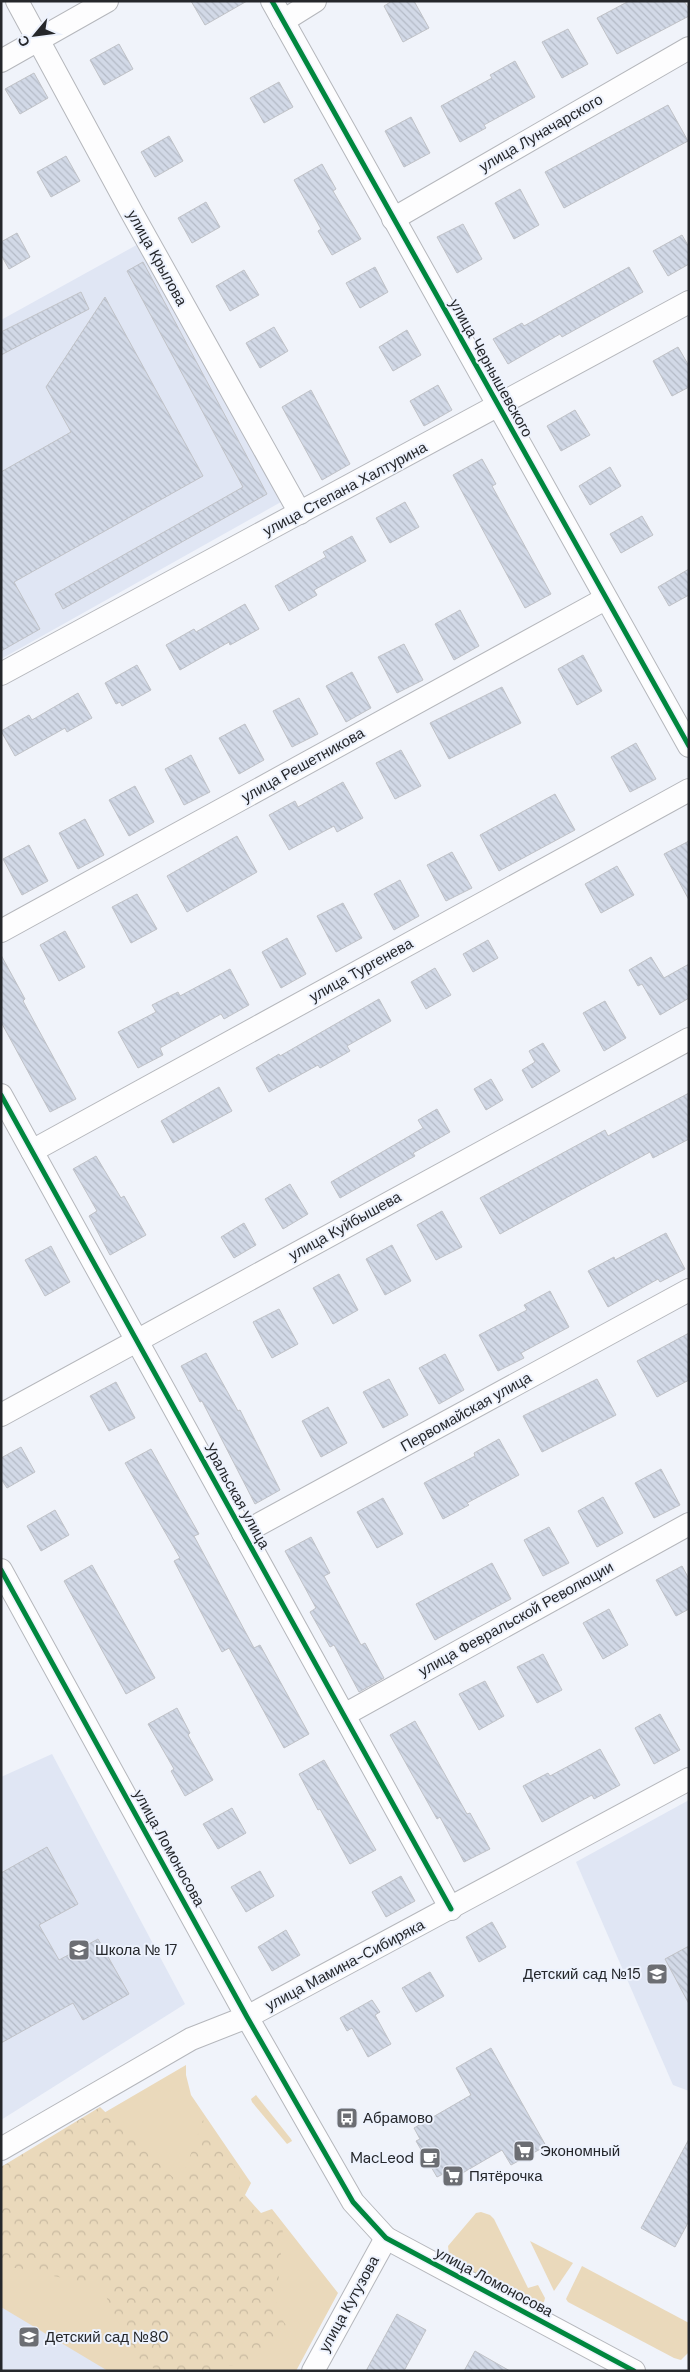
<svg xmlns="http://www.w3.org/2000/svg" width="690" height="2372" viewBox="0 0 690 2372" font-family="'DM Sans',sans-serif">
<style>
.built{fill:#e0e6f4}
.green{fill:#ead9bb}
.forest{fill:url(#forest-crowns)}
.building{fill:url(#building-back-hatch);stroke:#c0c2c7}
.lines{fill:none;stroke-linecap:round;stroke-linejoin:round}
.minor-casing{stroke:#b5b7bc;stroke-width:24}
.minor{stroke:#fdfdfe;stroke-width:22}
.cycleway-casing{stroke:#edf2fd;stroke-width:8}
.cycleway{stroke:#00873e;stroke-width:5}
.labels{text-anchor:middle;stroke-width:4;stroke-linejoin:round;paint-order:stroke}
.street-label{font-size:15px;fill:#25272b;stroke:#edf2fd}
.poi-label{font-size:15px;fill:#25272b;stroke:#edf2fd;text-anchor:start}
</style>
<defs>
<pattern id="forest-crowns" width="20" height="18" patternUnits="userSpaceOnUse" patternTransform="scale(1.25)"><rect width="20" height="18" fill="#ead9bb"/><path d="M2 6a3 3 0 1 1 6 0M12 15a3 3 0 1 1 6 0" fill="none" stroke="#c9baa1"/></pattern>
<pattern id="building-back-hatch" width="6" height="6" patternUnits="userSpaceOnUse" patternTransform="scale(1.25)"><rect width="6" height="6" fill="#d2d9e7"/><path d="M-1 5l2 2M0 0l6 6M5-1l2 2" fill="none" stroke="#b4bac6"/></pattern>
</defs>
<rect width="100%" height="100%" fill="#f0f3fa"/>
<g class="built">
<polygon points="142,242 281,502 1,659 1,320"/>
<polygon points="52,1754 185,2004 1,2120 1,1777"/>
<polygon points="689,1800 689,2091 673,2085 576,1862"/>
<polygon points="1,2304 111,2371 1,2371"/>
</g>
<g class="green">
<polygon points="186,2065 186,2075 191,2095 251,2183 245,2195 261,2213 272,2209 338,2293 296,2371 108,2371 1,2307 1,2173"/>
<polygon points="256,2095 291,2139 292,2141 287,2144 252,2102 251,2099"/>
<polygon points="481,2212 490,2215 494,2219 528,2288 538,2285 545,2298 544,2302 537,2306 531,2304 454,2262 449,2255 448,2246 476,2213"/>
<polygon points="530,2241 573,2263 554,2291"/>
<polygon points="582,2266 689,2323 688,2353 681,2360 674,2358 568,2302 566,2299"/>
</g>
<polygon class="forest" points="100,2107 180,2184 203,2120 239,2173 241,2195 255,2212 283,2228 276,2311 286,2325 275,2343 255,2364 219,2366 182,2334 217,2368 214,2371 158,2371 134,2355 101,2286 1,2265 1,2167"/>
<g class="building">
<polygon points="191,1 247,1 205,25"/>
<polygon points="392,1 414,1 429,28 403,42 384,6"/>
<polygon points="629,1 684,1 689,9 689,16 617,54 597,18"/>
<polygon points="568,29 588,64 562,78 542,42"/>
<polygon points="119,44 133,69 104,85 90,60"/>
<polygon points="515,61 535,97 484,125 486,128 460,142 441,106 492,78 490,75"/>
<polygon points="34,73 48,98 20,114 5,89"/>
<polygon points="279,82 293,107 264,123 250,98"/>
<polygon points="668,105 688,141 564,208 545,172"/>
<polygon points="411,117 430,153 404,167 385,131"/>
<polygon points="169,136 183,161 155,177 141,152"/>
<polygon points="66,156 80,181 51,197 37,172"/>
<polygon points="322,164 336,189 333,191 361,239 332,255 318,231 321,229 294,180"/>
<polygon points="520,189 539,225 514,239 495,203"/>
<polygon points="206,202 220,227 192,243 178,218"/>
<polygon points="463,224 482,259 457,273 437,237"/>
<polygon points="17,233 30,257 9,269 1,255 1,242"/>
<polygon points="682,235 689,247 689,264 668,276 653,251"/>
<polygon points="143,262 267,494 63,609 55,594 243,487 127,271"/>
<polygon points="375,267 388,292 360,308 346,283"/>
<polygon points="629,267 643,292 562,337 560,334 508,364 493,339 522,323 524,326"/>
<polygon points="244,270 259,295 230,311 216,286"/>
<polygon points="81,292 89,309 1,355 1,332"/>
<polygon points="105,297 203,476 14,582 40,629 1,651 1,472 71,432 46,387"/>
<polygon points="274,327 288,351 260,368 246,343"/>
<polygon points="407,330 421,355 393,371 379,347"/>
<polygon points="678,347 689,366 689,387 672,396 653,361"/>
<polygon points="438,385 452,410 424,426 410,401"/>
<polygon points="311,390 350,464 322,480 282,407"/>
<polygon points="575,410 590,435 561,451 547,426"/>
<polygon points="482,459 496,484 492,486 551,594 525,608 453,475"/>
<polygon points="610,467 621,486 590,505 579,486"/>
<polygon points="405,502 419,527 390,543 376,518"/>
<polygon points="642,516 653,535 621,553 610,534"/>
<polygon points="352,536 366,561 314,590 317,595 289,611 275,586 326,557 323,552"/>
<polygon points="689,569 689,595 669,606 658,587"/>
<polygon points="245,604 259,629 230,645 229,642 180,670 166,645 194,629 196,632"/>
<polygon points="460,610 479,646 454,660 435,624"/>
<polygon points="404,644 423,680 397,693 378,657"/>
<polygon points="583,655 602,691 577,705 558,669"/>
<polygon points="137,665 151,690 122,706 120,702 116,704 105,683"/>
<polygon points="352,672 371,708 346,722 326,686"/>
<polygon points="502,687 521,723 449,759 430,723"/>
<polygon points="78,693 92,718 67,732 65,728 15,756 1,731 29,715 32,720"/>
<polygon points="299,698 318,734 292,747 273,711"/>
<polygon points="245,724 264,760 239,774 219,738"/>
<polygon points="636,743 656,779 630,792 611,757"/>
<polygon points="401,750 421,786 395,799 376,763"/>
<polygon points="191,755 210,792 184,805 165,769"/>
<polygon points="343,782 363,818 337,832 334,826 289,850 269,815 295,801 298,807"/>
<polygon points="135,786 154,822 129,836 109,800"/>
<polygon points="555,794 575,830 499,871 480,835"/>
<polygon points="85,819 104,855 78,869 59,833"/>
<polygon points="237,836 257,872 187,912 167,876"/>
<polygon points="689,841 689,900 664,854"/>
<polygon points="29,845 48,881 22,895 3,859"/>
<polygon points="452,852 472,888 446,901 427,865"/>
<polygon points="617,866 634,895 601,913 585,884"/>
<polygon points="400,880 419,916 394,930 374,894"/>
<polygon points="137,894 157,929 131,943 112,907"/>
<polygon points="343,903 362,938 336,952 317,916"/>
<polygon points="65,931 85,967 59,981 40,945"/>
<polygon points="287,938 306,974 281,988 262,952"/>
<polygon points="488,940 498,958 473,972 463,954"/>
<polygon points="1,955 25,999 23,1001 76,1099 50,1112 1,1022"/>
<polygon points="651,957 664,978 689,964 689,998 660,1015 642,984 638,986 629,970"/>
<polygon points="435,968 451,995 426,1009 411,982"/>
<polygon points="230,969 249,1005 224,1019 221,1014 160,1048 163,1055 138,1068 118,1032 156,1012 152,1005 178,992 180,996"/>
<polygon points="379,999 391,1021 347,1046 350,1051 320,1068 318,1065 269,1092 256,1068 279,1054 280,1056"/>
<polygon points="605,1001 626,1038 604,1051 583,1013"/>
<polygon points="543,1043 560,1071 532,1088 522,1070 535,1062 529,1051"/>
<polygon points="491,1079 503,1100 486,1110 474,1089"/>
<polygon points="219,1087 232,1111 173,1143 161,1121"/>
<polygon points="689,1093 689,1139 653,1158 650,1152 500,1234 480,1198 605,1130 608,1136"/>
<polygon points="437,1109 450,1132 413,1153 415,1156 340,1198 331,1182 423,1128 418,1120"/>
<polygon points="96,1156 121,1198 124,1196 146,1235 110,1255 89,1216 97,1211 73,1169"/>
<polygon points="290,1184 308,1214 283,1229 265,1199"/>
<polygon points="442,1211 462,1247 436,1260 417,1225"/>
<polygon points="244,1223 256,1245 234,1258 221,1237"/>
<polygon points="666,1233 685,1269 660,1282 658,1279 608,1307 588,1271 614,1257 615,1260"/>
<polygon points="392,1245 411,1281 385,1295 366,1259"/>
<polygon points="51,1246 70,1282 45,1296 25,1260"/>
<polygon points="339,1274 358,1310 333,1324 313,1288"/>
<polygon points="550,1291 569,1327 521,1353 524,1358 498,1371 479,1335 527,1310 524,1305"/>
<polygon points="279,1309 298,1344 272,1358 253,1322"/>
<polygon points="689,1333 689,1380 657,1397 637,1361"/>
<polygon points="206,1353 238,1411 240,1410 280,1490 255,1504 202,1401 200,1402 181,1366"/>
<polygon points="445,1354 464,1390 439,1404 419,1368"/>
<polygon points="389,1379 408,1415 383,1428 363,1392"/>
<polygon points="597,1379 616,1415 542,1452 523,1416"/>
<polygon points="116,1382 135,1418 109,1431 90,1396"/>
<polygon points="328,1407 347,1443 321,1457 302,1421"/>
<polygon points="499,1439 519,1475 467,1503 469,1505 443,1519 424,1483 475,1456 474,1453"/>
<polygon points="21,1447 35,1472 7,1488 1,1479 1,1458"/>
<polygon points="151,1449 199,1534 194,1536 254,1648 260,1645 309,1734 284,1748 229,1648 222,1652 174,1561 180,1558 125,1463"/>
<polygon points="661,1469 680,1505 654,1518 635,1483"/>
<polygon points="603,1497 623,1533 597,1547 578,1511"/>
<polygon points="383,1498 403,1534 377,1548 357,1512"/>
<polygon points="55,1510 69,1535 41,1551 27,1526"/>
<polygon points="549,1527 569,1563 543,1576 524,1540"/>
<polygon points="311,1537 330,1573 324,1576 361,1645 365,1643 384,1678 359,1692 334,1645 330,1647 310,1612 316,1608 285,1551"/>
<polygon points="492,1563 511,1599 435,1640 416,1604"/>
<polygon points="92,1565 155,1678 126,1694 64,1581"/>
<polygon points="682,1566 689,1579 689,1609 676,1616 656,1580"/>
<polygon points="609,1609 628,1645 603,1659 583,1623"/>
<polygon points="543,1654 562,1690 537,1703 517,1667"/>
<polygon points="485,1681 504,1716 479,1730 459,1694"/>
<polygon points="177,1708 190,1733 188,1735 213,1780 185,1796 171,1771 174,1769 148,1724"/>
<polygon points="660,1714 680,1750 654,1764 635,1728"/>
<polygon points="415,1721 467,1814 470,1813 490,1849 464,1862 440,1817 437,1819 390,1735"/>
<polygon points="600,1749 620,1785 594,1799 592,1795 542,1822 523,1786 548,1773 550,1776"/>
<polygon points="324,1760 376,1850 350,1864 320,1809 318,1810 299,1774"/>
<polygon points="232,1808 246,1833 218,1849 203,1824"/>
<polygon points="47,1847 78,1904 39,1925 59,1960 98,1939 129,1994 83,2020 73,2003 1,2043 1,1873"/>
<polygon points="260,1871 274,1896 246,1912 231,1887"/>
<polygon points="401,1876 415,1901 386,1917 372,1892"/>
<polygon points="492,1922 506,1947 479,1962 466,1937"/>
<polygon points="286,1930 300,1955 272,1971 258,1947"/>
<polygon points="689,1946 689,2004 665,1959"/>
<polygon points="430,1972 444,1996 416,2012 402,1988"/>
<polygon points="372,2000 380,2012 375,2015 391,2044 368,2057 352,2028 347,2031 340,2018"/>
<polygon points="491,2048 546,2146 511,2165 502,2150 447,2182 443,2174 437,2177 416,2141 420,2139 414,2128 471,2095 456,2068"/>
<polygon points="689,2139 689,2221 675,2247 641,2228"/>
<polygon points="397,2314 426,2330 404,2371 366,2371"/>
<polygon points="475,2351 510,2371 464,2371"/>
</g>
<g class="lines">
<g class="minor-casing">
<g id="minor">
<polyline points="17,1 132,213 300,513"/>
<polyline points="272,1 689,746"/>
<polyline points="283,21 315,1"/>
<polyline points="1,61 107,1"/>
<polyline points="393,219 689,48"/>
<polyline points="1,674 689,302"/>
<polyline points="1,931 605,599"/>
<polyline points="1,1095 451,1909"/>
<polyline points="32,1151 689,790"/>
<polyline points="1,1415 689,1039"/>
<polyline points="243,1533 689,1290"/>
<polyline points="1,1570 247,2017 353,2202 386,2238 634,2371"/>
<polyline points="344,1715 689,1524"/>
<polyline points="1,2149 191,2039 247,2017 689,1779"/>
<polyline points="313,2371 386,2238"/>
</g>
</g>
<use href="#minor" class="minor"/>
<g class="cycleway-casing">
<g id="cycleway">
<polyline points="272,1 689,746"/>
<polyline points="1,1095 451,1909"/>
<polyline points="1,1570 247,2017 353,2202 386,2238 634,2371"/>
</g>
</g>
<use href="#cycleway" class="cycleway"/>
</g>
<defs>
<g id="school-square" transform="scale(1.125)"><rect x="-9" y="-9" width="18" height="18" rx="4" fill="#6c6e73" stroke="#edf2fd"/><path d="M0-5L7-2L0 1L-7-2ZM-4 1L0 2.5L4 1V4Q0 6-4 4Z" fill="#fff"/></g>
<g id="bus-square" transform="scale(1.125)"><rect x="-9" y="-9" width="18" height="18" rx="4" fill="#6c6e73" stroke="#edf2fd"/><path d="M-5-6H5V4H4V6H2V4H-2V6H-4V4H-5ZM-3.5-4V0h7V-4ZM-3.5 1.2v1.5H-2V1.2ZM2 1.2v1.5H3.5V1.2Z" fill="#fff"/></g>
<g id="supermarket-square" transform="scale(1.125)"><rect x="-9" y="-9" width="18" height="18" rx="4" fill="#6c6e73" stroke="#edf2fd"/><path d="M-6-5.5h2.5l.6 2H6L4.5 2H-2.5L-4.4-4H-6ZM-1.5 3.2a1.3 1.3 0 1 0 .1 0ZM3 3.2a1.3 1.3 0 1 0 .1 0Z" fill="#fff"/></g>
<g id="cafe-square" transform="scale(1.125)"><rect x="-9" y="-9" width="18" height="18" rx="4" fill="#6c6e73" stroke="#edf2fd"/><path d="M-5.5-4.5H6V0H3Q3 3.5 0 3.5H-2.5Q-5.5 3.5-5.5 0ZM3-3.2v2h1.7v-2ZM-6 4.5H4V6H-6Z" fill="#fff"/></g>
</defs>
<g fill-rule="evenodd">
<use href="#school-square" x="79" y="1950"/>
<use href="#school-square" x="657" y="1974"/>
<use href="#bus-square" x="347" y="2118"/>
<use href="#supermarket-square" x="524" y="2151"/>
<use href="#cafe-square" x="430" y="2158"/>
<use href="#supermarket-square" x="453" y="2176"/>
<use href="#school-square" x="29" y="2337"/>
</g>
<g class="labels">
<g class="street-label">
<text transform="translate(541 133) rotate(-30)" y="5">улица Луначарского</text>
<text transform="translate(157 258) rotate(61)" y="5">улица Крылова</text>
<text transform="translate(491 368) rotate(61)" y="5">улица Чернышевского</text>
<text transform="translate(345 489) rotate(-28)" y="5">улица Степана Халтурина</text>
<text transform="translate(303 765) rotate(-29)" y="5">улица Решетникова</text>
<text transform="translate(361 970) rotate(-29)" y="5">улица Тургенева</text>
<text transform="translate(345 1226) rotate(-29)" y="5">улица Куйбышева</text>
<text transform="translate(466 1412) rotate(-29)" y="5">Первомайская улица</text>
<text transform="translate(237 1496) rotate(61)" y="5">Уральская улица</text>
<text transform="translate(516 1619) rotate(-29)" y="5">улица Февральской Революции</text>
<text transform="translate(169 1848) rotate(61)" y="5">улица Ломоносова</text>
<text transform="translate(345 1965) rotate(-28)" y="5">улица Мамина-Сибиряка</text>
<text transform="translate(494 2282) rotate(28)" y="5">улица Ломоносова</text>
<text transform="translate(349 2304) rotate(-61)" y="5">улица Кутузова</text>
</g>
<g class="poi-label">
<text x="95" y="1955">Школа № 17</text>
<text x="641" y="1979" text-anchor="end">Детский сад №15</text>
<text x="363" y="2123">Абрамово</text>
<text x="540" y="2156">Экономный</text>
<text x="414" y="2163" text-anchor="end">MacLeod</text>
<text x="469" y="2181">Пятёрочка</text>
<text x="45" y="2342">Детский сад №80</text>
</g>
</g>
<rect width="690" height="2372" fill="none" stroke="#25272b" stroke-width="5"/>
<g transform="translate(35 35) rotate(241)" stroke="#edf2fd" stroke-width="4" paint-order="stroke">
<path d="M0-4L9 19L0 12L-9 19Z" fill="#25272b"/>
<text y="-8" font-size="14" font-weight="bold" text-anchor="middle" fill="#25272b">С</text>
</g>
</svg>
